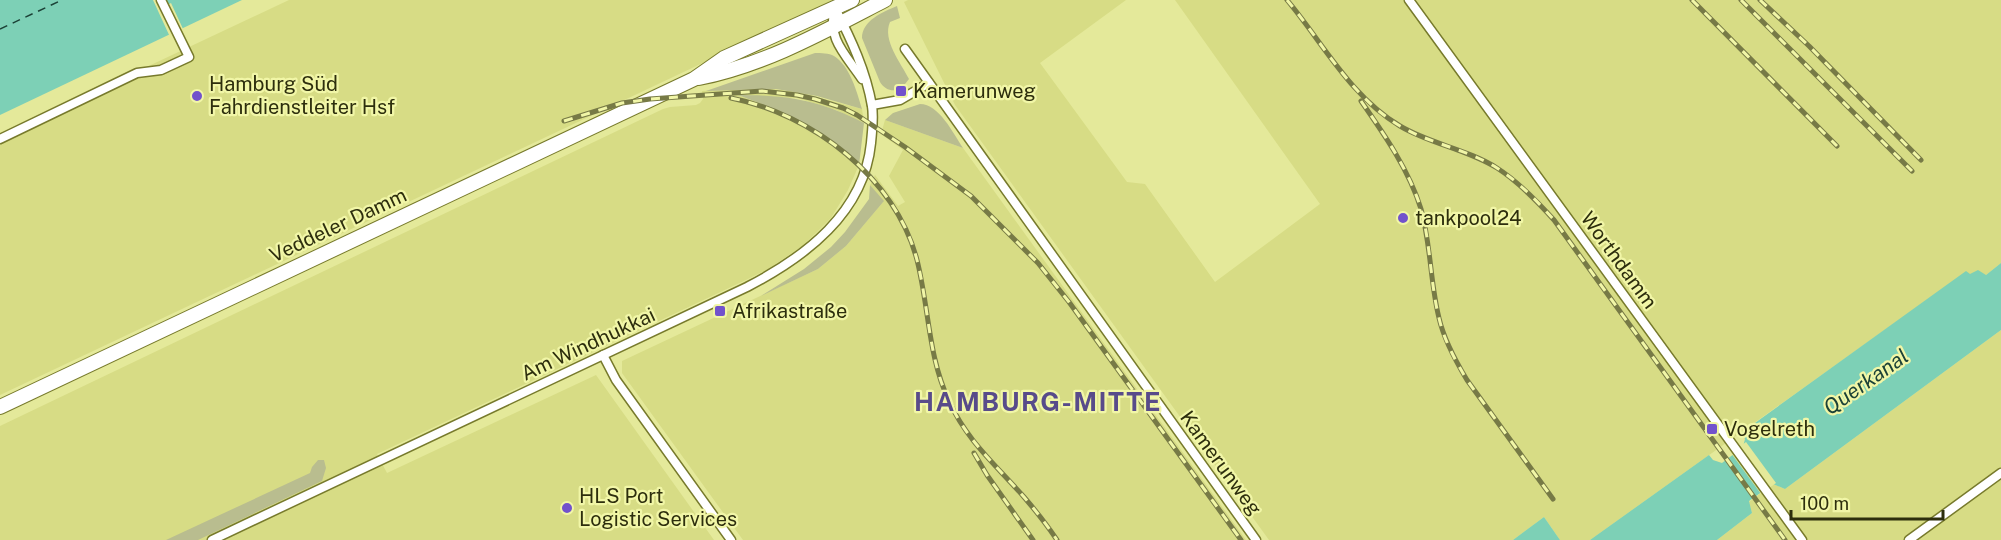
<svg xmlns="http://www.w3.org/2000/svg" width="2001" height="540" viewBox="0 0 2001 540" font-family="'Public Sans',sans-serif">
<style>
.built{fill:#d7dc85}
.green{fill:#b9bd8f}
.water{fill:#7dd0b6}
.pier{fill:#e4e99a}
.lines{fill:none;stroke-linecap:round;stroke-linejoin:round}
.ferry{stroke:#1c4237;stroke-width:1.5;stroke-dasharray:8 6;stroke-linecap:butt}
.street-casing{stroke:#777a2c;stroke-width:11}
.primary-casing{stroke:#777a2c;stroke-width:16}
.street{stroke:#fff;stroke-width:8}
.primary{stroke:#fff;stroke-width:14}
.rail-casing{stroke:#777a46;stroke-width:5}
.rail{stroke:#f1f6a7;stroke-width:3;stroke-dasharray:9;stroke-linecap:butt}
.poi-dot{fill:#7252cc;stroke:#f1f6a7;stroke-width:2}
.labels{text-anchor:middle;stroke-width:4.5;stroke-linejoin:round;paint-order:stroke}
.poi-label{font-size:20px;fill:#2d2e0d;stroke:#f1f6a7;text-anchor:start}
.street-label{font-size:20px;fill:#2d2e0d;stroke:#f1f6a7}
.water-label{font-size:21px;font-style:italic;fill:#1c4237;stroke:#f1f6a7}
.district-label{font-size:26px;font-weight:bold;letter-spacing:1.5px;fill:#584b8a;stroke:#f1f6a7}
</style>
<rect width="100%" height="100%" fill="#e4e99a"/>
<g class="built">
<polygon points="289,0 836,0 0,395 0,136"/>
<polygon points="908,0 1126,0 1040,63 1127,182 1145,184 1215,282 1320,204 1175,0 2001,0 2001,263 1986,275 1969,275 1966,272 1590,540 1560,540 1544,517 1513,540 1269,540 955,105 904,2"/>
<polygon points="757,88 794,91 862,109 864,123 836,110 797,98 740,96 773,107 794,118 833,143 859,165 848,190 831,218 816,233 801,247 768,269 748,279 377,454 387,473 596,375 714,540 0,540 0,426 663,109 670,107 696,105 700,103 703,99 702,91"/>
<polygon points="885,120 963,148 1246,540 743,540 622,373 622,361 818,269 846,246 883,202 870,185 875,175 898,206 905,202 889,176 903,150 881,134"/>
<polygon points="2001,330 2001,540 1717,540 1752,513 1749,502 1773,484 1785,489"/>
</g>
<g class="green">
<path d="M 897,6 L 900,18 L 890,22 C 882,40 901,63 909,79 L 901,89 C 892,92 885,90 880,82 L 862,38 C 862,21 882,12 897,6 Z"/>
<path d="M 815,53 C 821,53 829,53 834,56 C 850,66 857,92 862,109 L 817,96 L 776,89 L 706,91 Z"/>
<path d="M 738,95 C 786,95 820,100 864,123 L 859,165 C 823,132 783,111 738,95 Z"/>
<path d="M 920,104 C 939,104 953,133 963,148 L 885,120 L 893,113 Z"/>
<polygon points="870,185 884,201 846,246 818,269 761,296 804,269 831,247 845,232 869,199"/>
<polygon points="318,460 324,460 326,468 322,481 198,540 166,540 310,473 312,467"/>
</g>
<g class="water">
<polygon points="0,0 242,0 0,115"/>
<polygon points="2001,263 2001,330 1785,489 1773,484 1749,501 1752,513 1717,540 1590,540 1709,455 1713,460 1722,463 1743,447 1745,439 1741,433 1966,271 1970,274 1978,270 1986,275"/>
<polygon points="1544,517 1560,540 1513,540"/>
</g>
<g class="pier">
<polygon points="153,0 164,0 167,5 171,3 184,31 170,37"/>
<polygon points="1746,442 1776,483 1761,494 1731,453"/>
</g>
<g class="lines">
<polyline class="ferry" points="0,29 62,0"/>
<g class="street-casing">
<g id="street">
<polyline points="1409,0 1802,540"/>
<path d="M 835,8 C 826,38 846,55 862,79"/>
<polyline points="905,49 1256,540"/>
<polyline points="872,105 900,100 929,83"/>
<polyline points="0,139 137,73 161,70 189,57 161,0"/>
<polyline points="603,355 616,380 731,540"/>
<path d="M 212,540 L 747,287 C 805,257 864,213 871,143 C 872,131 874,118 872,106 C 866,71 851,39 835,8"/>
<polyline points="1909,540 2001,473"/>
</g>
</g>
<g class="primary-casing">
<g id="primary">
<path d="M 699,78 C 765,65 825,31 885,0"/>
<polyline points="0,407 694,79 724,58 852,0"/>
</g>
</g>
<use href="#street" class="street"/>
<use href="#primary" class="primary"/>
<g class="rail-casing">
<g id="rail">
<path d="M 1287,0 C 1323,43 1350,96 1400,126 C 1430,144 1467,149 1497,168 C 1519,182 1537,201 1554,220 L 1785,540"/>
<polyline points="1692,0 1837,146"/>
<polyline points="1741,0 1912,171"/>
<polyline points="1760,0 1809,46 1921,160"/>
<path d="M 731,98 C 812,114 896,178 917,260 C 929,307 928,357 949,401 C 967,441 996,465 1024,497 C 1036,511 1047,525 1057,540"/>
<path d="M 1361,101 C 1384,134 1409,170 1421,209 C 1431,245 1430,282 1439,318 C 1444,340 1455,360 1467,380 L 1553,499"/>
<polyline points="564,121 622,103 650,99 762,91 797,95 815,99 843,108 857,115 905,147 971,196 1038,263 1069,302 1241,540"/>
<polyline points="974,453 987,475 1033,540"/>
</g>
</g>
<use href="#rail" class="rail"/>
</g>
<g class="poi-dot">
<rect x="895" y="85" width="12" height="12" rx="3"/>
<circle cx="197" cy="96" r="6"/>
<circle cx="1403" cy="218" r="6"/>
<rect x="714" y="305" width="12" height="12" rx="3"/>
<rect x="1706" y="423" width="12" height="12" rx="3"/>
<circle cx="567" cy="508" r="6"/>
</g>
<g class="labels">
<g class="poi-label">
<text x="209" y="91">Hamburg Süd<tspan x="209" dy="23">Fahrdienstleiter Hsf</tspan></text>
<text x="913" y="98">Kamerunweg</text>
<text x="1415" y="225">tankpool24</text>
<text x="732" y="318">Afrikastraße</text>
<text x="1724" y="436">Vogelreth</text>
<text x="579" y="503">HLS Port<tspan x="579" dy="23">Logistic Services</tspan></text>
</g>
<g class="street-label">
<text transform="translate(338 225) rotate(-25)" y="7">Veddeler Damm</text>
<text transform="translate(1619 260) rotate(54)" y="7">Worthdamm</text>
<text transform="translate(588 344) rotate(-25)" y="7">Am Windhukkai</text>
<text transform="translate(1221 463) rotate(54)" y="7">Kamerunweg</text>
</g>
<g class="water-label">
<text transform="translate(1866 382) rotate(-35)" y="7">Querkanal</text>
</g>
<g class="district-label">
<text x="1038" y="411">HAMBURG-MITTE</text>
</g>
</g>
<path d="M1791 510v9h152v-9" fill="none" stroke="#2d2e0d" stroke-width="3"/>
<text x="1800" y="510" font-size="18" fill="#2d2e0d" stroke="#f1f6a7" stroke-width="4.5" paint-order="stroke">100 m</text>
</svg>
